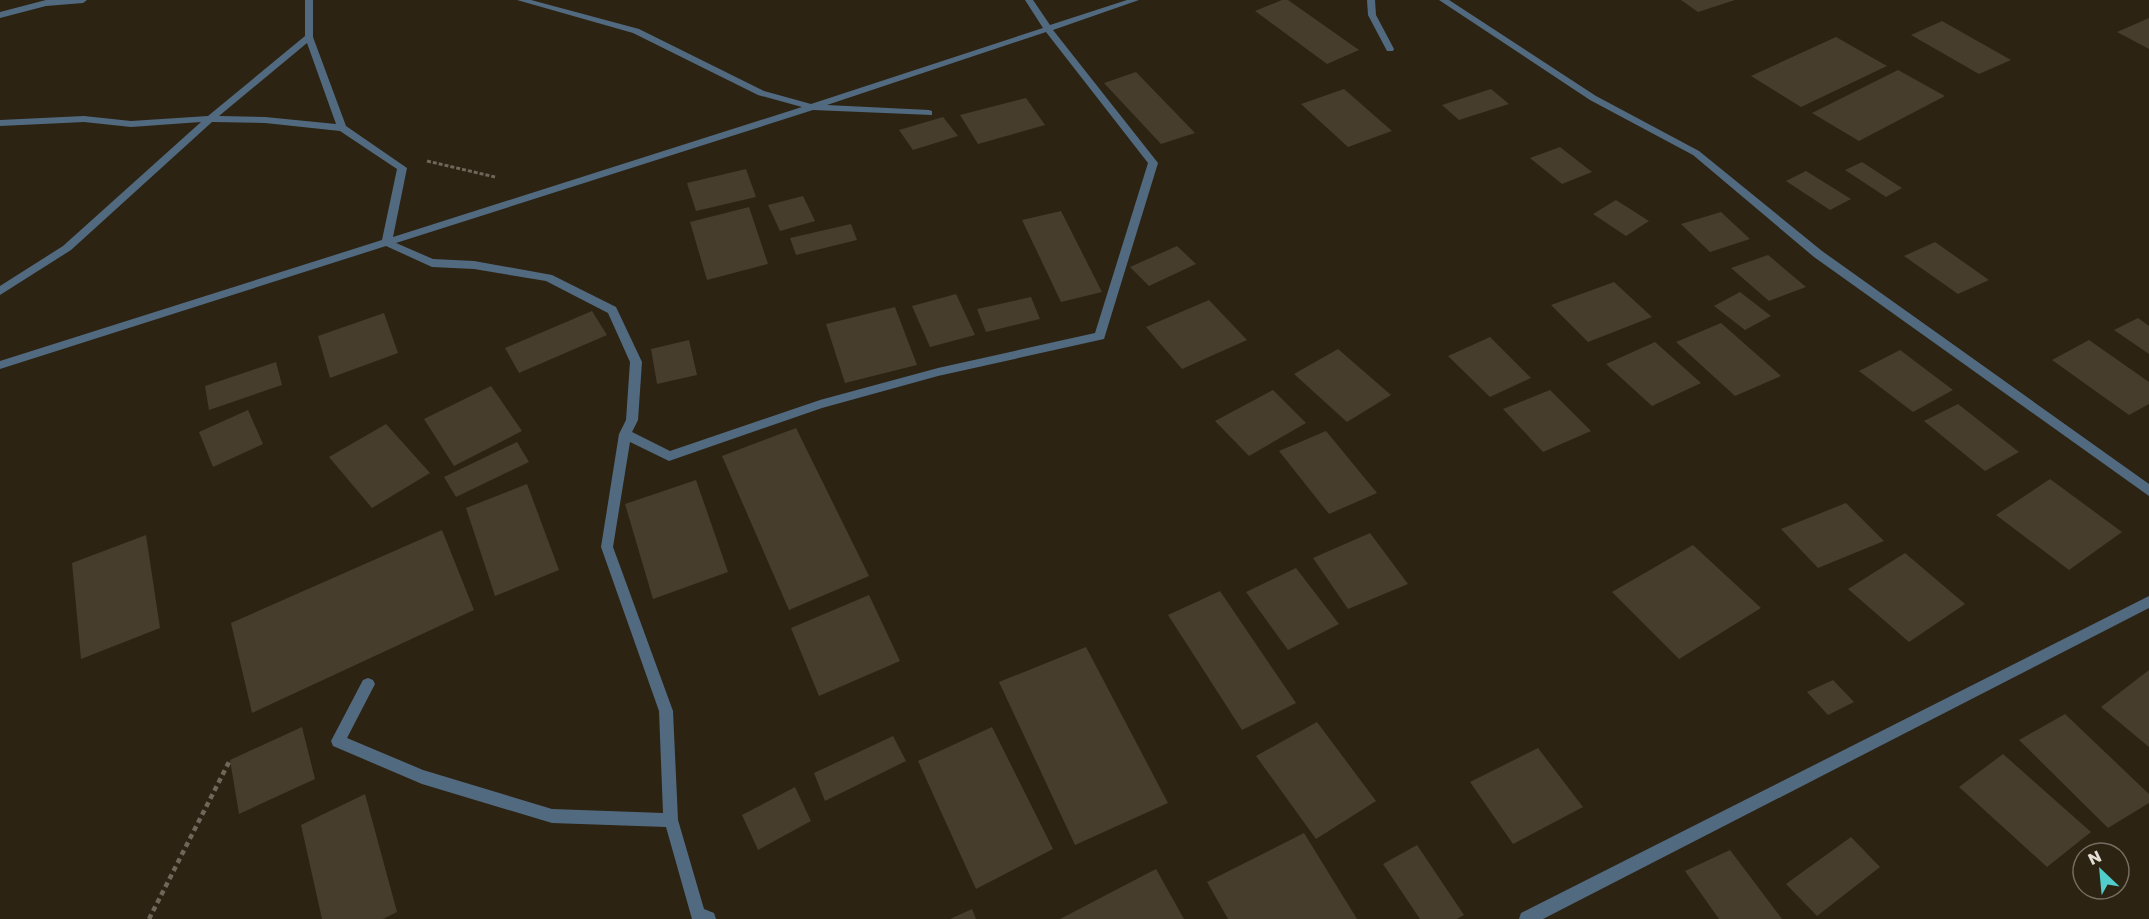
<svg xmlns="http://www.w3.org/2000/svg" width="2149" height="919" viewBox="0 0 2149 919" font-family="Poppins,sans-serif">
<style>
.building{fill:#463d2c}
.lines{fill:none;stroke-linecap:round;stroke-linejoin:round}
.path-far1{stroke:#6f6759;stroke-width:3;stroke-dasharray:4 2;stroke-linecap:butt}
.path{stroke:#6f6759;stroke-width:4.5;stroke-dasharray:5 4;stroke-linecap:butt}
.street{fill:#526a80;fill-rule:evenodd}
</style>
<rect width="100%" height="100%" fill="#2c2313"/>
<g class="building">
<polygon points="1282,0 1288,0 1359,50 1327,64 1255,11"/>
<polygon points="1681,0 1735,0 1698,12"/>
<polygon points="2149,18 2149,49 2117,32"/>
<polygon points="1942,21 2011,60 1979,74 1911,35"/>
<polygon points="1836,37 1887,66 1801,107 1751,76"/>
<polygon points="1898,70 1945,96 1859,141 1812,113"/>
<polygon points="1136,72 1195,133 1161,144 1104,83"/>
<polygon points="1344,89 1392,131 1348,147 1301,104"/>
<polygon points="1491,89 1509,104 1459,120 1442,105"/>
<polygon points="1026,98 1045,125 978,144 960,115"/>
<polygon points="943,117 958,136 913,150 899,130"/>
<polygon points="1560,147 1592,172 1562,184 1530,158"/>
<polygon points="1862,162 1902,188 1886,197 1845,170"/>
<polygon points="746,169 756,197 696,211 687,183"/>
<polygon points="1806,171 1851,199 1830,210 1786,181"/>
<polygon points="803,196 815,221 780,231 768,205"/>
<polygon points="1616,200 1649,221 1626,236 1593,214"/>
<polygon points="749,207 768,264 707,280 690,222"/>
<polygon points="1061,211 1102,292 1061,302 1022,220"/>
<polygon points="1721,212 1750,239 1710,252 1681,224"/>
<polygon points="851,224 857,240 796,255 790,238"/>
<polygon points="1935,242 1989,280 1958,294 1904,256"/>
<polygon points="1177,246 1196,264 1149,286 1130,267"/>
<polygon points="1768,255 1806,287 1769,301 1731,268"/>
<polygon points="1614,282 1652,317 1588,342 1551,305"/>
<polygon points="1740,292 1771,316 1745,330 1714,306"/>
<polygon points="956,294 975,335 930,347 912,306"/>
<polygon points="1031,297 1040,319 986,332 977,309"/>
<polygon points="1209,300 1247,340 1182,369 1146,327"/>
<polygon points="895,307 917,365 845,383 826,324"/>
<polygon points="592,311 607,335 519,373 505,348"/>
<polygon points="384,313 398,353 330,378 318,336"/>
<polygon points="2138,318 2149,326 2149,354 2114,330"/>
<polygon points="1721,323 1781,376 1735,396 1676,342"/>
<polygon points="1490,337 1531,378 1490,397 1448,356"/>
<polygon points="689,340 697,375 657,384 651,349"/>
<polygon points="2089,340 2149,382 2149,404 2129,415 2052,360"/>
<polygon points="1655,342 1701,383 1652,406 1606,364"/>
<polygon points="1338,349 1391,395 1347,422 1294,374"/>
<polygon points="1900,350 1953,390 1913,412 1859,371"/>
<polygon points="276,362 282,385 209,410 205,386"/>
<polygon points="491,386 522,431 454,466 424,419"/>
<polygon points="1273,390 1306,423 1249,456 1215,421"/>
<polygon points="1550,390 1591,431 1543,452 1503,409"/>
<polygon points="1958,404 2019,452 1985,471 1924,421"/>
<polygon points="248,410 263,444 213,467 199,432"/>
<polygon points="386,424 430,473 372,508 329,457"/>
<polygon points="796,428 869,576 789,610 722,456"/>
<polygon points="1326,431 1377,493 1329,514 1279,451"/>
<polygon points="517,442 529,462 456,497 444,477"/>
<polygon points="2050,479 2122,532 2069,570 1996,515"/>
<polygon points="696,480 728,572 653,599 625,504"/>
<polygon points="527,484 559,570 495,596 466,508"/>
<polygon points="1846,503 1884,541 1818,568 1781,529"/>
<polygon points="442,530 474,610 252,713 231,623"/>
<polygon points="1370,533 1408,584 1348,609 1313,558"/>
<polygon points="146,535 160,628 81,659 72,563"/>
<polygon points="1693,545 1761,608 1679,659 1612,592"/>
<polygon points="1905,553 1965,604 1909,642 1848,589"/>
<polygon points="1296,568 1339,624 1288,650 1246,592"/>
<polygon points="1220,591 1296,703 1242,730 1168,615"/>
<polygon points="869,595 900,661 819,696 791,628"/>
<polygon points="1086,647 1168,803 1075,845 999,682"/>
<polygon points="2149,670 2149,747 2101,707"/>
<polygon points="1833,680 1854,702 1828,715 1807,692"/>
<polygon points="2065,714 2149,794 2149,803 2108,828 2019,740"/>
<polygon points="1317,722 1376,801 1316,839 1256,756"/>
<polygon points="302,727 315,779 239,814 230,760"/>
<polygon points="992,727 1053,849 976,889 918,761"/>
<polygon points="893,736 906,761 825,801 814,773"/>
<polygon points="1538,748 1583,807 1513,844 1470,782"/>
<polygon points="2003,754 2091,832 2047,867 1959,787"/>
<polygon points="795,787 811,821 758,850 742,815"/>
<polygon points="365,794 397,912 383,919 322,919 301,825"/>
<polygon points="1304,833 1357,919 1228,919 1207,882"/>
<polygon points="1851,837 1880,867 1817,916 1786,884"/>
<polygon points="1417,845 1464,915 1457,919 1420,919 1383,864"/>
<polygon points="1730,850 1782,919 1719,919 1685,871"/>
<polygon points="1156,869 1184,919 1060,919"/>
<polygon points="972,909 976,919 950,919"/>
</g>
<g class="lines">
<polyline class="path-far1" points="427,161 495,177"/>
<polyline class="path" points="149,919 230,760"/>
<g class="street">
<polygon points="46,0 87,0 83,3 46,6 0,18 0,12"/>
<path d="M 305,0 L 313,0 L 313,37 L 346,126 L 407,168 L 393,237 L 802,107 L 758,95 L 633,33 L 517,0 L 531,0 L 639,29 L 764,91 L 811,104 L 1043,28 L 1025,0 L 1033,0 L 1050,25 L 1127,0 L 1139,0 L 1053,30 L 1158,163 L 1104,339 L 938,376 L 822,408 L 669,461 L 630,442 L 613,547 L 673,711 L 678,820 L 704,909 L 714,913 L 716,919 L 692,919 L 666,827 L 552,823 L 422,784 L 333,746 L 331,741 L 363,680 L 368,678 L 373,680 L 375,684 L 347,738 L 423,770 L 552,809 L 663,813 L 659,711 L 601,547 L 619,434 L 626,420 L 630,362 L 608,313 L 546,281 L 474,269 L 432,267 L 386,246 L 0,369 L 0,361 L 382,240 L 397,169 L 340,131 L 265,123 L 212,122 L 71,250 L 0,295 L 0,286 L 63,246 L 201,122 L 131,127 L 84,122 L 0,126 L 0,120 L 84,116 L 131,121 L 208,116 L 305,36 ZM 1046,32 L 1148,163 L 1095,333 L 938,368 L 820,400 L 670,451 L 632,432 L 638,420 L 642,362 L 616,307 L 552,275 L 474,261 L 433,259 L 396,243 L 813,110 L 932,115 L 932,111 L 929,110 L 827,105 ZM 307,43 L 336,124 L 265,117 L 219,116 Z"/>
<polygon points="1367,0 1375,0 1376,15 1394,49 1393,51 1387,51 1368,15"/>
<polygon points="1439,0 1449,0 1596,96 1699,151 1822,251 2149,484 2149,496 1814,257 1693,155 1590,100"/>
<polygon points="2149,596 2149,608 1543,919 1519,919 1521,913"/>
</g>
</g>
<g transform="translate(2101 871) rotate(334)"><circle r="28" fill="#2c2313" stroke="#766e61" stroke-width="1.5"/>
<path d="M0-4.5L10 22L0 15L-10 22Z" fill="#52cdcc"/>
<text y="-9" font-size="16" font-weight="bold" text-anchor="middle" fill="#e4dfd5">N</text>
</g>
</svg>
